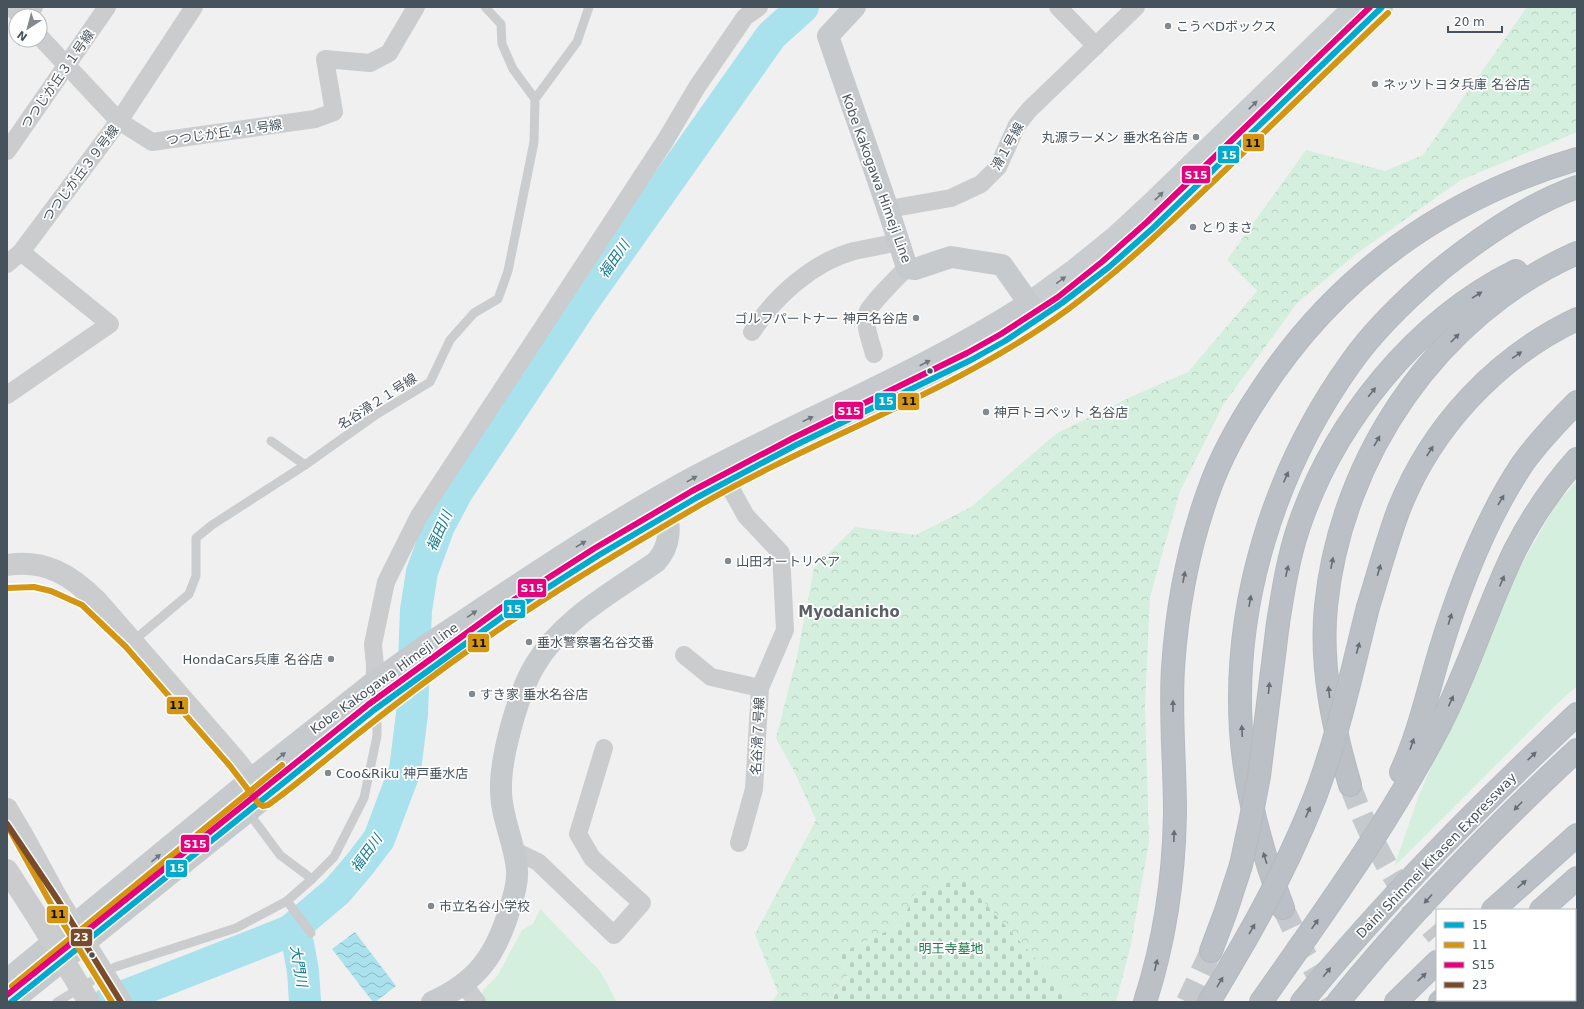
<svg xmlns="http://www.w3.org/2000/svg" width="1584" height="1009" viewBox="0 0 1584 1009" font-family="'DejaVu Sans','Noto Sans JP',sans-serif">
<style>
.grass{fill:#d4efdd}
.forest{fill:url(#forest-crowns)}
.cemetery{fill:url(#cemetery-stones)}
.water{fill:url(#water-waves)}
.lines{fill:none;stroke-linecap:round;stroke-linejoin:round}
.river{stroke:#a9e1ec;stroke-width:32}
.motorway-tunnel{stroke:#c6c9cb;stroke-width:22;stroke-dasharray:22 11;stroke-linecap:butt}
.motorway-casing{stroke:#b5babf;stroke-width:24}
.service{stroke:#caccce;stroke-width:9}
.minor{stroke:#caccce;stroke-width:18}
.tertiary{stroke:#caccce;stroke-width:22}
.secondary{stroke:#cacdd0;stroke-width:22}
.primary{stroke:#c6cacd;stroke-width:22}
.motorway{stroke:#bac0c5;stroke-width:22}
.motorway-bridge-casing{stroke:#b5babf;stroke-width:24;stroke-linecap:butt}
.tertiary-bridge{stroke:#caccce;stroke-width:22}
.primary-bridge{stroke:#c6cacd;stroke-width:22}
.motorway-bridge{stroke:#bac0c5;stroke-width:22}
.bus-1-casing{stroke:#fff;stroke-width:9}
.bus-2-casing{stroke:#fff;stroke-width:9}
.bus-3-casing{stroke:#fff;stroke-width:9}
.bus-4-casing{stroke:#fff;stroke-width:9}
.bus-1{stroke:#00a9ce;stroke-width:6}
.bus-2{stroke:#d49512;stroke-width:6}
.bus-3{stroke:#e5007d;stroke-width:6}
.bus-4{stroke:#7a4b2a;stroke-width:6}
.oneway{fill:#6e787f}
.oneway2{fill:#646e76}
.oneway3{fill:#6d777e}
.poi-dot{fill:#828a90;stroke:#fff;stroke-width:1.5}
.bus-dot{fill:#47535c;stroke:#fff;stroke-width:1.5}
.labels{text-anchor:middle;stroke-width:3.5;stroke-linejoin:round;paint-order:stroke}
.poi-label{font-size:13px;fill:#47535c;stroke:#fff;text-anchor:start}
.street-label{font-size:13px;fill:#47535c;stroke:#fff}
.park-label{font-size:13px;fill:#187d46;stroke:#fff}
.water-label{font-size:14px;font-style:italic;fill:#0e7b91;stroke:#fff}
.quarter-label{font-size:15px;font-weight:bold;fill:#5b6064;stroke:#fff}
.line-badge{stroke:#fff;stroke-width:1.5}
.badge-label{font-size:11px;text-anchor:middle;font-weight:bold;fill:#fff}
.pale-badge-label{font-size:11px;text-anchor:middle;font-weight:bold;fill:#111}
</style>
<defs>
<pattern id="forest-crowns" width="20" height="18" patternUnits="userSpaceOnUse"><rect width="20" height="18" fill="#d4efdd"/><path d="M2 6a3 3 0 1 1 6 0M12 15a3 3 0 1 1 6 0" fill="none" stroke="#b7cfc0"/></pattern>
<pattern id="cemetery-stones" width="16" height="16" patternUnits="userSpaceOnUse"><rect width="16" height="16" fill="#d4efdd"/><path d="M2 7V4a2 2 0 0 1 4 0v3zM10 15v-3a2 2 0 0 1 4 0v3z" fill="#b7cfc0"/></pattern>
<pattern id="water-waves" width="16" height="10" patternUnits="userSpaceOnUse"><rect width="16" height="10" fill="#a9e1ec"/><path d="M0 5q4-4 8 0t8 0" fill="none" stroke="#8bb9c2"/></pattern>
</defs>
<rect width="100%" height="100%" fill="#f0f0f0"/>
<g class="grass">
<polygon points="1577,481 1577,686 1559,702 1394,867 1419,795 1512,581 1556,504"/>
<polygon points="540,909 600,971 617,1002 483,1002 482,999 483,990 498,975 522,930 533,924"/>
<polygon points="1577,914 1577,1002 1481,1002 1483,1000 1575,1000 1575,916"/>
</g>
<polygon class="forest" points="1527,7 1577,7 1577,132 1461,180 1356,254 1297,303 1223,405 1180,491 1150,597 1145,706 1149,841 1131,944 1116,1002 1075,1002 962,878 913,895 902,924 839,954 848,975 833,996 832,1002 771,1002 778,993 755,934 816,820 794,771 776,738 797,656 814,568 855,527 916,535 971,507 1057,433 1137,394 1188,372 1257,291 1227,260 1306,150 1385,171 1423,155"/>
<polygon class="cemetery" points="962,878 1075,1002 832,1002 833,997 848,975 839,954 902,924 913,895"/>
<polygon class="water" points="355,932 396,986 375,1002 373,1002 332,949"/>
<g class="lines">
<g class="river">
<polyline points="290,931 298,944 303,971 305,1002"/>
<polyline points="109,1002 290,931 337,891 360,864 379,839 405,770 412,714 416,610 422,572 439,526 457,492 586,298 771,36 803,7"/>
</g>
<g class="motorway-tunnel">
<path d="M 1350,785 C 1370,840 1398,892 1437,935"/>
<polyline points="1283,908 1306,956 1334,1002"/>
<polyline points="1519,1000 1522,1002"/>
<polyline points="1187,1002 1211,951"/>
</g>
<g class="motorway-casing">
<g id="motorway">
<path d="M 1368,607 C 1378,575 1387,541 1399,509 C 1432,426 1497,357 1577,319"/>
<path d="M 1278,623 C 1283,592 1288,559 1298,529 C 1333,423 1415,321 1516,271"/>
<path d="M 1401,772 C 1419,733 1428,691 1440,651 C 1460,585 1485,520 1523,463 C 1539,441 1558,421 1577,402"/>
<path d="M 1350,785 C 1333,727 1320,666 1326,606 C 1341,456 1438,314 1577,253"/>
<path d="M 1283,908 C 1262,852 1245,791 1241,731 C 1233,602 1275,469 1350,364 C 1375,328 1407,298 1440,270 C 1481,237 1527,205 1577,187"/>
<polyline points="1493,910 1577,835"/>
<polyline points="1541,910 1577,878"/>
<polyline points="1211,951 1226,911 1241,865"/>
<path d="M 1145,1002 C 1165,940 1174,878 1175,813 C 1175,765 1170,716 1173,668 C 1177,607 1188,548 1209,490 C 1221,456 1239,424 1259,394 C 1334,277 1444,198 1577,159"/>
<polyline points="1209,1002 1232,963"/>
<path d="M 1261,1002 C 1324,912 1389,823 1440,725 C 1469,669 1487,607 1515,550 C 1532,517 1552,487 1577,459"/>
<path d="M 1302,1002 C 1386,899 1480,805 1577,714"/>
<path d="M 1338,1002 C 1411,912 1492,829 1577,750"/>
<polyline points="1396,1002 1437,962"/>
<polyline points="1440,1002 1442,1000"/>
</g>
</g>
<g class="service">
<polyline points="485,7 501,24 502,44 513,69 535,99"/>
<polyline points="271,441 305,465"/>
<polyline points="132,642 189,594 196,576 196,538 212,525 305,465 374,416 430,382 450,340 474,313 498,299 508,271 534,142 535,99 577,42 589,7"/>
<polyline points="248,812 280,855 312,879"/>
<polyline points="287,901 311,933"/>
<polyline points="57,1002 115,967 236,928 287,901 312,879 334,857 364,798 377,736 377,724 374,711"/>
</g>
<g class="minor">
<polyline points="11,7 20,16"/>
<polyline points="194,7 119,121 152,142 315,119 334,112 325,59 370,63 389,53 416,7"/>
<polyline points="1058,7 1096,46"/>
<polyline points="28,16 34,7"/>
<polyline points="7,151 107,7"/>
<polyline points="889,209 951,198 981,184 998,167 1017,125 1029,110 1136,7"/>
<polyline points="7,264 21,252 119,121 40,37"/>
<path d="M 752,332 C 774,297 813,262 854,251 C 869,248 884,245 899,242"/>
<path d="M 874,354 C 871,342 863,324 868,311 C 871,304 900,274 907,268"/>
<polyline points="7,395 110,324 21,252"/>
<polyline points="727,482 746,516 781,553 785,630 760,688 754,789 739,843"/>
<polyline points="684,655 711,677 760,688"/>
<polyline points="374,710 375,666 373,644 386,582 419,516 665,141 697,87 745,17 759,7"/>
<polyline points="513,850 538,862 614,935 642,903 592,858 578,834 604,748"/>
<polyline points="464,985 477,1002"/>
</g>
<g class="tertiary">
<path d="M 7,565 C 45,559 71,575 97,601 L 236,761 L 262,795"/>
<polyline points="7,809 23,836 58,900"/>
<polyline points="7,870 38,918"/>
</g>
<g class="secondary">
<polyline points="1029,303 1073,271 1115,237 1155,200 1354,7"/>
<polyline points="1040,319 1084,287 1126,253 1169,213 1382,7"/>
</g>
<g class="primary">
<path d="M 428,644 C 516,586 603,526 696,476 C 806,417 924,371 1029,303"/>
<polyline points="7,980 250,780 370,685"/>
<path d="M 11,1002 L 374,710 C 431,667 489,625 549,587 C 588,562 629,539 669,515 C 681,508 693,500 705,493 C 815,432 934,387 1040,319 L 1002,265 L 951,257 L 915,269 L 907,268 C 883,190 854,113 828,36 L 855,7"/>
<path d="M 432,1002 C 477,982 496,955 510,908 C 514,896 518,883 517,870 C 515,843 501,818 501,790 C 500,758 518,693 535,665 C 562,619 613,592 656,562 C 670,547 673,524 662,505"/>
</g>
<use href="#motorway" class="motorway"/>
<g class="motorway-bridge-casing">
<g id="motorway-bridge">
<polyline points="1241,865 1250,823 1259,776 1278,623"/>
<path d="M 1232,963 C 1264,909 1292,855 1315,797 C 1338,736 1352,671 1368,607"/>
</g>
</g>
<g class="tertiary-bridge">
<polyline points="58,900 121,1002"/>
<polyline points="38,918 89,1002"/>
</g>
<polyline class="primary-bridge" points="370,685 428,644"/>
<use href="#motorway-bridge" class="motorway-bridge"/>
<g class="bus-1-casing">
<polyline id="bus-1" points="11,1002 374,710 505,615 599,555 696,498 796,445 971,360 1005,341 1062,303 1109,267 1153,228 1382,7"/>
</g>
<g class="bus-2-casing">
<g id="bus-2">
<path d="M 7,588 L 34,587 L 51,591 L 82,605 L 126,647 L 230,766 L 259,804 L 263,806 L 268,805 C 288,791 308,774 328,758 C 367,726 407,695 448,665 C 529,606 614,555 700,505 C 820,436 955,392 1067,310 C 1121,270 1170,223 1218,177 C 1275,122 1331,67 1388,13"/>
<polyline points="7,825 51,904 112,1002"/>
<polyline points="12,986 282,765"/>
</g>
</g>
<g class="bus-3-casing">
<polyline id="bus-3" points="7,995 369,704 501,608 595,548 692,491 793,438 967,353 1001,334 1058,297 1103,261 1147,222 1370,7"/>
</g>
<g class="bus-4-casing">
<polyline id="bus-4" points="7,824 58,900 121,1002"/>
</g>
<use href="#bus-1" class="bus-1"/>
<use href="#bus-2" class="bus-2"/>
<use href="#bus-3" class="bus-3"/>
<use href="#bus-4" class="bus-4"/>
</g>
<defs><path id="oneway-solid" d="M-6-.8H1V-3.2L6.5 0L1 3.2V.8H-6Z"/></defs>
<g class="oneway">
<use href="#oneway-solid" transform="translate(1253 105) rotate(-44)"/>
<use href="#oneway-solid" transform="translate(1159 196) rotate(-44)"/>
<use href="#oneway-solid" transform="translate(1061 280) rotate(-36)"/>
</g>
<g class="oneway2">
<use href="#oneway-solid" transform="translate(1477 295) rotate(-32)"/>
<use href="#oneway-solid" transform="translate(1455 338) rotate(-46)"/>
<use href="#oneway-solid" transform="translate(1517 355) rotate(-35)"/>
<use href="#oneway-solid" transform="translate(1372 392) rotate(-51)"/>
<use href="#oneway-solid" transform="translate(1377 441) rotate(-60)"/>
<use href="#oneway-solid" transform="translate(1430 451) rotate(-57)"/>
<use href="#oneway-solid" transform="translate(1286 477) rotate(-66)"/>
<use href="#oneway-solid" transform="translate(1501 500) rotate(-59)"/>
<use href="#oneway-solid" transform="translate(1332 563) rotate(-79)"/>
<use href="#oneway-solid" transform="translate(1379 570) rotate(-74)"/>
<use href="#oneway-solid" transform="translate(1287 571) rotate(-77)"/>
<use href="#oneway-solid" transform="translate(1184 577) rotate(-79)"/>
<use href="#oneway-solid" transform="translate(1502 581) rotate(-67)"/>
<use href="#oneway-solid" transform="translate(1250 601) rotate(-80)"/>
<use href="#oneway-solid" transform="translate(1450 619) rotate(-73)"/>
<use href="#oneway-solid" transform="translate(1358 648) rotate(-75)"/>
<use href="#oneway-solid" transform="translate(1269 688) rotate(-84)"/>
<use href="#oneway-solid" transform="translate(1329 692) rotate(-96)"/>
<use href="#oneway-solid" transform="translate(1451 701) rotate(-65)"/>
<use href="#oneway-solid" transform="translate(1173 706) rotate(-90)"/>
<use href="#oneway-solid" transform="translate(1242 731) rotate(-93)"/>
<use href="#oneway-solid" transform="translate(1412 744) rotate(-71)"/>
<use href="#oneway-solid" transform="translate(1532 756) rotate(-43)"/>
<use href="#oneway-solid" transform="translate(1518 806) rotate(134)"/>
<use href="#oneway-solid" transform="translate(1308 812) rotate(-67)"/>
<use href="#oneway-solid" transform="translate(1174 836) rotate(-88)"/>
<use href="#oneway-solid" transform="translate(1265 858) rotate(-107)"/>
<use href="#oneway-solid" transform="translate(1522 884) rotate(-41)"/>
<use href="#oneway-solid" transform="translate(1428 899) rotate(132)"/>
<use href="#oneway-solid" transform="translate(1315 924) rotate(-55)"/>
<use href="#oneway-solid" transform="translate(1252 929) rotate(-60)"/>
<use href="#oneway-solid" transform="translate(1156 965) rotate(-77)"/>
<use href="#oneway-solid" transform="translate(1327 972) rotate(-51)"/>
<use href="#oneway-solid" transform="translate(1422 977) rotate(-43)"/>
<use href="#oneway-solid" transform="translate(1220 982) rotate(-59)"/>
</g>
<g class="oneway3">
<use href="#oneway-solid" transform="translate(925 363) rotate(-27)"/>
<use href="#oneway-solid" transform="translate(808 419) rotate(-26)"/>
<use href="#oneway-solid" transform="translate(692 479) rotate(-29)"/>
<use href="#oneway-solid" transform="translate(581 544) rotate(-31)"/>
<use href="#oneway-solid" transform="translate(472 614) rotate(-34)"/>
<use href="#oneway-solid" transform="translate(281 756) rotate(-39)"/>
<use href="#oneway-solid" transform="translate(156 858) rotate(-40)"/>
</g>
<g class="poi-dot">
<circle cx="1168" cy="26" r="4"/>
<circle cx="1375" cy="84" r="4"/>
<circle cx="1196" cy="137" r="4"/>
<circle cx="1193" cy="227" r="4"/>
<circle cx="916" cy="318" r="4"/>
<circle cx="986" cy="412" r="4"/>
<circle cx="728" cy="561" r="4"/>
<circle cx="529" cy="642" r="4"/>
<circle cx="331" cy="659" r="4"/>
<circle cx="472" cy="694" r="4"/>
<circle cx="328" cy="773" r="4"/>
<circle cx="431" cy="906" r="4"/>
</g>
<g class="bus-dot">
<circle cx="930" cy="371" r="3.5"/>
<circle cx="92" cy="955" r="3.5"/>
</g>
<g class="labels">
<g class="poi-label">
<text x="1176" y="31">こうべDボックス</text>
<text x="1383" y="89">ネッツトヨタ兵庫 名谷店</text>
<text x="1188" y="142" text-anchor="end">丸源ラーメン 垂水名谷店</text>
<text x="1201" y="232">とりまさ</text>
<text x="908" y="323" text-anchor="end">ゴルフパートナー 神戸名谷店</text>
<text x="994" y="417">神戸トヨペット 名谷店</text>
<text x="736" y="566">山田オートリペア</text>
<text x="537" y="647">垂水警察署名谷交番</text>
<text x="323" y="664" text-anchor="end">HondaCars兵庫 名谷店</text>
<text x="480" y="699">すき家 垂水名谷店</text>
<text x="336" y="778">Coo&amp;Riku 神戸垂水店</text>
<text x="439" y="911">市立名谷小学校</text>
</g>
<g class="street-label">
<text transform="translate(57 79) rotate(-55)" y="5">つつじが丘３１号線</text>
<text transform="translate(224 132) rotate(-8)" y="5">つつじが丘４１号線</text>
<text transform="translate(1007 146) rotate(-61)" y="5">滑１号線</text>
<text transform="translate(80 173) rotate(-53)" y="5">つつじが丘３９号線</text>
<text transform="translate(877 178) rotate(70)" y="5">Kobe Kakogawa Himeji Line</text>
<text transform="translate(377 401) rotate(-33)" y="5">名谷滑２１号線</text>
<text transform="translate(384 678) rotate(-36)" y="5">Kobe Kakogawa Himeji Line</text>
<text transform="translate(757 736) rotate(-87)" y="5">名谷滑７号線</text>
<text transform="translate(1436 855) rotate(-46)" y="5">Daini Shinmei Kitasen Expressway</text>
</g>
<g class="park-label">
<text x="951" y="953">明王寺墓地</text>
</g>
<g class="water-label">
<text transform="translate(614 259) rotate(-55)" y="5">福田川</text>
<text transform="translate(439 531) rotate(-66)" y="5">福田川</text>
<text transform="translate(366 853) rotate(-54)" y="5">福田川</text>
<text transform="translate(299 966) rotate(80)" y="5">大門川</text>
</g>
<g class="quarter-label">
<text x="849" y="617">Myodanicho</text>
</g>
</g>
<g class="line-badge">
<rect x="1242" y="133" width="23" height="19" rx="4" fill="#d49512"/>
<rect x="1217" y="145" width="23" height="19" rx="4" fill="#00a9ce"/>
<rect x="1181" y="165" width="30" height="19" rx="4" fill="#e5007d"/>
<rect x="874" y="392" width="23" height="19" rx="4" fill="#00a9ce"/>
<rect x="897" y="392" width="23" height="19" rx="4" fill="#d49512"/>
<rect x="834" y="401" width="30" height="19" rx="4" fill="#e5007d"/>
<rect x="517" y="578" width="30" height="20" rx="4" fill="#e5007d"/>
<rect x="503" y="599" width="23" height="20" rx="4" fill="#00a9ce"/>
<rect x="467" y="633" width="23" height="20" rx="4" fill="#d49512"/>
<rect x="166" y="696" width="23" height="19" rx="4" fill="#d49512"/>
<rect x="180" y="834" width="30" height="19" rx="4" fill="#e5007d"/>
<rect x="165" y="859" width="23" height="19" rx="4" fill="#00a9ce"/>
<rect x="46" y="905" width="23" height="19" rx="4" fill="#d49512"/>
<rect x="70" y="928" width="23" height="19" rx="4" fill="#7a4b2a"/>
</g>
<g class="badge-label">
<text x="1229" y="159">15</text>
<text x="1196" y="179">S15</text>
<text x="886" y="405">15</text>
<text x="849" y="415">S15</text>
<text x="532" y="592">S15</text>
<text x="514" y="613">15</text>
<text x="195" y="848">S15</text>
<text x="177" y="872">15</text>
<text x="81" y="941">23</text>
</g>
<g class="pale-badge-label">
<text x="1253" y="147">11</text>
<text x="909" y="405">11</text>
<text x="479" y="647">11</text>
<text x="177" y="709">11</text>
<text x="58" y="918">11</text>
</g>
<rect width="1584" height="1009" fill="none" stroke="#47535c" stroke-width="16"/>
<rect x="1436" y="909" width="140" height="92" fill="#ffffff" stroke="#b5babe"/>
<rect x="1444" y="922" width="20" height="6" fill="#00a9ce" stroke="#b5babe"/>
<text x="1472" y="929" font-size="12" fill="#47535c">15</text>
<rect x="1444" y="942" width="20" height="6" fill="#d49512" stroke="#b5babe"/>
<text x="1472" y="949" font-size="12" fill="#47535c">11</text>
<rect x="1444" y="962" width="20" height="6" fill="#e5007d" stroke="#b5babe"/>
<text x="1472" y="969" font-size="12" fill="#47535c">S15</text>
<rect x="1444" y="982" width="20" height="6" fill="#7a4b2a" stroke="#b5babe"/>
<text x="1472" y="989" font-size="12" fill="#47535c">23</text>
<g transform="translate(28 28) rotate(216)"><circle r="19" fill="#ffffff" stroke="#b5babe"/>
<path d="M0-3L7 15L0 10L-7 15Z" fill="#828a90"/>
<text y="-6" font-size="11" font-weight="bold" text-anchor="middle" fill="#47535c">N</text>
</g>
<path d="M1448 26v6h54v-6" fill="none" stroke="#47535c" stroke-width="2"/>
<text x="1454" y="26" font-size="12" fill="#47535c" stroke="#ffffff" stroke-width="3" paint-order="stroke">20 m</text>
</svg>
